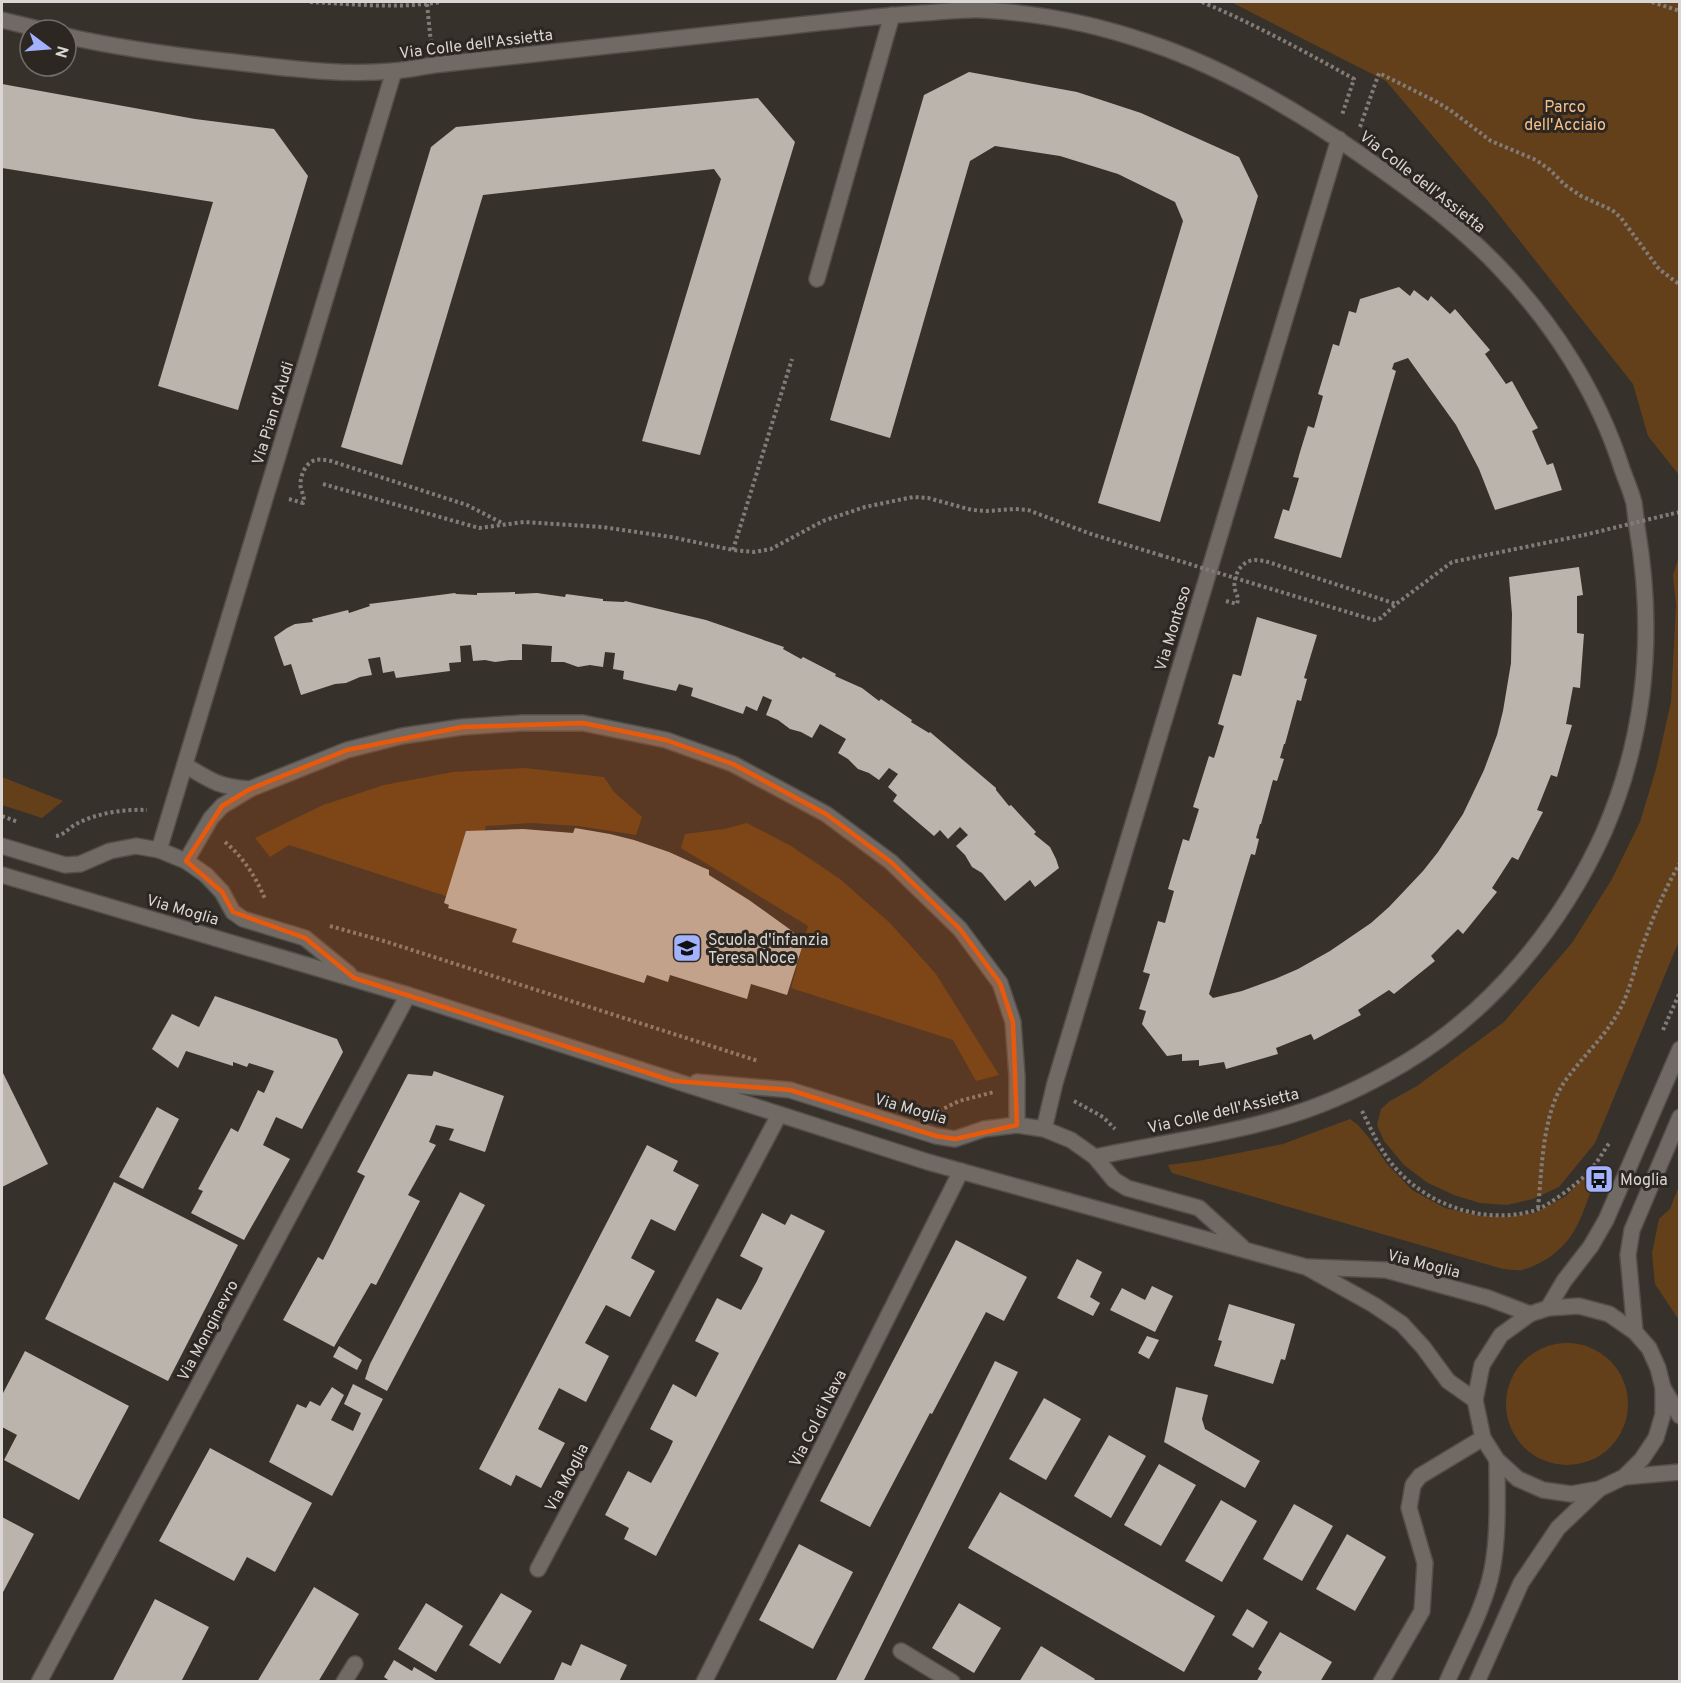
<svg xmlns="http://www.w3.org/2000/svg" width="1681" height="1683" viewBox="0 0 1681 1683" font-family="Overpass,sans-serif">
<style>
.green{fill:#64401a}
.building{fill:#bbb4ad}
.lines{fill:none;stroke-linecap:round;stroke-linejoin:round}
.minor-casing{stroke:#534e49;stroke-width:18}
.secondary-casing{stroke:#534e49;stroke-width:18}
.path{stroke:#827c78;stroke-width:4;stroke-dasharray:3 3;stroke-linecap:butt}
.minor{stroke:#716a64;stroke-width:15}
.secondary{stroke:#716a64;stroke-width:15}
.path-bridge{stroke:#827c78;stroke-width:4;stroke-dasharray:3 3;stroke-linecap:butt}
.marked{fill:#e8590c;fill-opacity:0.2;stroke:#e8590c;stroke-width:4.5;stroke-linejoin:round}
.labels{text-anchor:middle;stroke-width:6;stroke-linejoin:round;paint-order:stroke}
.street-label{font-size:16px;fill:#dad6d3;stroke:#2d2722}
.park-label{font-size:16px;fill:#f5c08d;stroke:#2d2722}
.poi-label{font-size:16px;fill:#dad6d3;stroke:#2d2722;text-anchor:start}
</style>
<rect width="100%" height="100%" fill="#37312b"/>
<g class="green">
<polygon points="1231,2 1679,2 1679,475 1648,436 1633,384 1493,207 1386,81"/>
<polygon points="1679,557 1679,941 1595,1143 1559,1187 1533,1199 1507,1205 1480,1203 1454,1195 1428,1183 1404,1165 1384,1141 1377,1125 1381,1109 1390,1101 1417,1086 1504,1022 1572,943 1612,879 1640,822 1656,769 1671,702 1676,605 1673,575"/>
<polygon points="525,768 604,777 614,792 642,817 636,835 578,826 531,823 486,826 461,901 289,845 270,857 255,838 323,805 384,785 453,772"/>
<polygon points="2,777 63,801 42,818 2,805"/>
<polygon points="747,823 791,846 840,879 890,923 936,974 999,1075 976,1081 953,1040 791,988 808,926 681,848 685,834 724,829"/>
<path d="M 1350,1119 L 1358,1125 L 1369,1138 L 1387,1164 L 1412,1190 L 1445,1208 L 1481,1216 L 1507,1217 L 1535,1213 L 1566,1196 L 1583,1178 L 1594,1182 C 1588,1198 1583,1216 1574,1231 C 1564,1249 1542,1265 1522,1270 C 1516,1271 1509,1269 1503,1269 L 1172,1173 L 1168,1165 L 1198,1161 L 1283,1144 Z"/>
<polygon points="1679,1186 1679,1320 1655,1284 1652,1253 1659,1219 1670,1209"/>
<circle cx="1567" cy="1404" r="61"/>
</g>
<g class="building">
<polygon points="969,72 1077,92 1141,113 1239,157 1258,196 1160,522 1098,503 1183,221 1175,202 1118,174 1060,156 995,146 970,161 890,438 830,420 924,95"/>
<polygon points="2,84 195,119 274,129 308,176 238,410 158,386 213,202 2,168"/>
<polygon points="758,98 795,142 700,455 642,441 721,179 714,169 483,195 402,465 341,447 431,147 456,127"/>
<polygon points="1399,287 1410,296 1414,290 1428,301 1431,296 1450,314 1455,309 1490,350 1485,354 1506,384 1512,381 1538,428 1532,431 1547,465 1553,463 1562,490 1495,510 1479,469 1456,425 1408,358 1394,363 1392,369 1396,371 1341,558 1274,538 1283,509 1289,511 1299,478 1293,477 1300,452 1308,426 1314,428 1323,396 1318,394 1333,344 1339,346 1349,311 1356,313 1360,299"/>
<polygon points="1579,567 1583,595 1577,596 1577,633 1584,634 1580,688 1573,687 1566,724 1572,725 1557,777 1551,775 1537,810 1543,812 1518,860 1512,857 1492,888 1497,892 1463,934 1458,929 1431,956 1435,961 1394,994 1389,990 1358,1010 1361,1015 1314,1040 1311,1034 1276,1048 1278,1054 1226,1069 1224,1062 1199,1066 1199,1060 1182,1061 1182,1054 1167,1056 1142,1024 1146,1011 1139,1009 1150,974 1143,972 1158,921 1165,923 1174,891 1168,889 1183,839 1189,841 1199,809 1193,807 1209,756 1214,758 1224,726 1218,724 1233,674 1241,676 1257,617 1317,635 1304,678 1307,679 1301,701 1297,700 1285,744 1284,744 1280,758 1284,759 1277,781 1273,780 1261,824 1260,824 1256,838 1259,839 1255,855 1251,854 1209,994 1213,998 1242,991 1275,979 1298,969 1330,951 1371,923 1389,907 1423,871 1438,852 1463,814 1484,770 1497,735 1503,711 1511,663 1512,614 1509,577"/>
<polygon points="515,592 515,594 537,593 565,597 566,594 603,599 603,601 624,602 625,601 706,620 784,647 783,649 801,659 803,657 836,674 835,676 862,688 879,701 881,699 912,720 911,722 929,733 930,732 996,788 996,790 1009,806 1011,805 1036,832 1034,834 1050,847 1056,859 1059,868 1035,887 1030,880 1005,901 982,873 972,867 965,855 956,846 968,835 960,827 948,839 940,830 934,836 893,801 897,795 888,787 898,774 889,768 879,780 869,773 858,769 848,759 838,753 846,739 820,724 812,738 801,732 790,729 778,720 766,715 772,700 763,696 757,711 746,706 743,714 691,696 693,688 679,684 676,691 623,679 624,671 613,669 615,653 605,652 603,667 590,665 578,667 564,662 551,662 552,646 522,644 522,660 510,660 495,662 485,660 473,661 471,645 460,646 461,662 449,663 450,671 396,678 394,671 383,673 380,657 368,659 372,675 360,677 346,683 335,684 301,695 291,664 284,666 274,637 287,628 295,624 313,622 312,619 348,610 349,613 370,606 369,604 455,593 456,594 477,595 477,593"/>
<polygon points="575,828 610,834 634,840 669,852 702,867 709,870 709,875 749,900 788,928 804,941 787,995 751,984 747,999 670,975 668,982 647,975 644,983 512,942 517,929 448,908 449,905 444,903 466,831 523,829 573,833"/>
<polygon points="215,996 337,1039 343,1052 302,1129 276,1117 263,1145 290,1159 244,1240 191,1213 203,1191 198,1189 231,1128 238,1132 258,1090 264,1093 274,1071 249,1063 247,1067 233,1062 233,1066 186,1051 178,1068 152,1049 172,1014 199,1027"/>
<polygon points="2,1071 48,1164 2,1187"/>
<polygon points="434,1071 504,1096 485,1152 449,1140 454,1129 436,1125 429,1142 436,1145 408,1195 420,1201 376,1285 371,1283 334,1347 283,1320 318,1257 323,1260 365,1176 357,1172 408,1074 432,1076"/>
<polygon points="157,1107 179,1119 143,1189 119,1177"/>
<polygon points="647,1145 678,1161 673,1171 699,1185 675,1231 651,1219 631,1258 655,1271 630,1317 606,1305 601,1314 585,1343 609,1356 586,1402 559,1388 538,1429 565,1443 541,1488 516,1475 511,1486 479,1469"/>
<polygon points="114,1182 238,1245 168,1381 45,1319"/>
<polygon points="460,1192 485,1205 387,1391 365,1379 370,1364"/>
<polygon points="762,1213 785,1225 791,1214 825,1231 656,1556 624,1539 629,1528 605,1515 628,1471 651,1483 668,1452 673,1441 650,1429 673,1384 696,1397 719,1353 695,1341 717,1298 741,1310 757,1281 763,1268 740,1256"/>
<polygon points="956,1240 1027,1277 1004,1321 986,1312 932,1414 930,1413 870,1527 820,1501"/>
<polygon points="1077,1259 1102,1272 1090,1297 1100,1303 1093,1316 1057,1298"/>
<polygon points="1152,1286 1173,1296 1155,1332 1110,1310 1122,1288 1145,1300"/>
<polygon points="1229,1304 1295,1324 1285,1360 1281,1359 1273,1384 1214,1366 1222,1341 1218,1340"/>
<polygon points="1147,1336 1159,1340 1149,1359 1138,1353"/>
<polygon points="339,1346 362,1360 357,1370 333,1357"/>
<polygon points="25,1351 129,1406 79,1500 4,1460 17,1435 2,1427 2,1395"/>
<polygon points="995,1361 1018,1372 863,1682 835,1682"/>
<polygon points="353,1384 383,1399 332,1496 269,1462 297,1404 306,1408 310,1401 320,1406 332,1387 344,1395 331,1420 353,1431 361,1413 344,1404"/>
<polygon points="1176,1387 1208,1395 1202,1419 1205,1429 1260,1461 1245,1488 1164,1442"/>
<polygon points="1044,1398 1081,1419 1046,1480 1009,1459"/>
<polygon points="1109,1435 1146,1456 1111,1518 1074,1496"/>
<polygon points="210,1448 312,1503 275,1572 247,1557 234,1581 159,1541"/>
<polygon points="1159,1464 1196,1485 1161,1546 1124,1525"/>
<polygon points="1000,1492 1215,1616 1184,1672 968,1548"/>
<polygon points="1221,1500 1257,1521 1222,1582 1185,1561"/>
<polygon points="1294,1504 1333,1526 1302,1581 1263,1559"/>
<polygon points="2,1517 34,1534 2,1594"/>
<polygon points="1347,1534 1386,1557 1355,1611 1316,1589"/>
<polygon points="799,1544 853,1572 813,1649 759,1620"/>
<polygon points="314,1587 359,1614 318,1682 257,1682"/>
<polygon points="501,1593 532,1611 500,1664 469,1645"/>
<polygon points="155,1599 209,1627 181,1682 112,1682"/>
<polygon points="426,1603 463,1626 436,1672 398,1649"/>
<polygon points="959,1603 1001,1628 974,1673 932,1648"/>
<polygon points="1247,1609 1268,1622 1253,1648 1232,1635"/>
<polygon points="1280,1632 1332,1662 1320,1682 1256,1682 1262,1672 1258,1669"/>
<polygon points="581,1644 627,1665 619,1682 553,1682 562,1662 571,1666"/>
<polygon points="1041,1646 1095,1679 1093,1682 1019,1682"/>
<polygon points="394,1660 412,1671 414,1667 439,1682 391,1682 384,1677"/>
</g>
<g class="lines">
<g class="minor-casing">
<g id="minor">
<polyline points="2,20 43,30"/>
<path d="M 66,36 C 118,48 171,55 224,61 C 280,67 337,76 393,71 C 407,70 420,67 434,65 C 537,54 640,42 744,31 C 803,25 863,17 923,13 C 942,12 963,9 983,10 C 1038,13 1095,24 1147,42 C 1223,67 1293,108 1358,153 C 1407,187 1457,223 1498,266 C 1553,323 1598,393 1622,469 C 1626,480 1631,491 1634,503 C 1635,511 1636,519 1637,527 C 1655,632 1647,733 1604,832 C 1562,925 1492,1011 1403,1064 C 1369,1084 1332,1102 1294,1114 C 1230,1134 1161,1143 1095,1157"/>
<polyline points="817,279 892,15"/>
<path d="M 185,765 C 211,781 219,787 250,789"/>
<polyline points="2,846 65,865 80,864 110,851 136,846 159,850 186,861 206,875 222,892 233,912 243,919 305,938 349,974"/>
<polyline points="159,850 394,71"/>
<polyline points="186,861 211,818 222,806 250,789 347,750 402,736 462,727 522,723 583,723 666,740 733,764 826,814 891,862 960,929 1000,983 1013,1022 1017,1076 1017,1125"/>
<polyline points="2,875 408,995 928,1162 1306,1267 1374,1305 1402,1324 1423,1347 1448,1381 1475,1400"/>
<polyline points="697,1082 790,1090 936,1136 955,1139 984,1129 1017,1125 1044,1129 1071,1140 1095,1157 1114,1180 1127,1188 1199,1208 1242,1247"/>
<polyline points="1044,1129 1055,1083 1339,139"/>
<polyline points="1309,1267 1386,1270 1488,1298 1530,1314"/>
<polyline points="1663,1388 1680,1416"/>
<polyline points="1624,1477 1680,1472"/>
<polyline points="538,1569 779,1115"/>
<polyline points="901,1651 952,1682"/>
<polyline points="39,1682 408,995"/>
<polyline points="344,1682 355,1664"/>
<polyline points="704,1682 961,1171"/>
<polyline points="1381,1682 1422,1611 1425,1563 1409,1508 1413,1485 1420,1476 1483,1438"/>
</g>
</g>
<g class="secondary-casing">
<g id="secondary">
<polyline points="1548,1308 1564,1281 1591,1246 1606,1220 1680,1049"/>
<polyline points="1635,1332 1628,1255 1632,1230 1680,1117"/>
<path d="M 1447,1682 C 1462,1647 1485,1607 1492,1570 C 1499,1534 1497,1497 1497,1460"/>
<polyline points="1477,1682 1521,1583 1558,1528 1599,1489 1624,1477 1642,1459 1656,1438 1663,1414 1663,1388 1658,1368 1649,1348 1635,1332 1609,1314 1579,1306 1548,1308 1530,1314 1501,1335 1482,1365 1475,1400 1483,1438 1497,1460 1518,1479 1543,1490 1571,1494 1599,1489"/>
</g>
</g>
<g class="path">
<path d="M 310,2 C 353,4 397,9 440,2"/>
<path d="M 1202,2 C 1254,24 1304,51 1354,79 L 1342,115"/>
<polyline points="1652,2 1680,11"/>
<polyline points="427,4 431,43"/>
<polyline points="1360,127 1379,73 1435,101 1450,110 1491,141 1536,160 1550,170 1565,185 1581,196 1612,210 1621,218 1659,269 1680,285"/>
<polyline points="323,484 479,528 524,522 602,527 671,537 733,550 754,552 771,549 823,521 865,507 913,497 928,498 972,510 987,511 1015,509 1028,510 1091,534 1160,555"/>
<path d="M 289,499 L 303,503 C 305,497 303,495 301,489 C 299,481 303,467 311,462 C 317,458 324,460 331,461 L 467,505 L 504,524"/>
<polyline points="1671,514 1680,512"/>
<polyline points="733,550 792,359"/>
<polyline points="1258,585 1374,620 1381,618 1396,604 1452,562 1584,535"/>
<path d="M 1226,601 L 1237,604 C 1239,597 1237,596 1235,590 C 1232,577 1241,560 1255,560 C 1256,560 1265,561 1265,561 L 1396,604"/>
<polyline points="2,816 18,822"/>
<path d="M 56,836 C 64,835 69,828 76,824 C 97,813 124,809 147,810"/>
<path d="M 225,842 C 243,857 256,877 265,899"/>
<polyline points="330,926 384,941 758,1061"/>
<polyline points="1663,1030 1680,992"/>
<polyline points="1074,1101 1103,1117 1115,1129"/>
<polyline points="939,1111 959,1101 994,1092"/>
<path d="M 1362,1111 C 1371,1129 1379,1148 1392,1164 C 1425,1205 1485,1226 1536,1210 C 1550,1205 1578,1183 1589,1172 C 1597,1163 1603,1152 1610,1142"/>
<path d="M 1538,1208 C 1542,1170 1542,1117 1563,1084 C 1582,1056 1609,1034 1623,1003 C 1630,988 1634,971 1639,956 C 1650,924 1663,892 1680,863"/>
</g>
<use href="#minor" class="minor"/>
<use href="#secondary" class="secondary"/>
<g class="path-bridge">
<polyline points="1584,535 1671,514"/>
<polyline points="1160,555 1258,585"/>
</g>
</g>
<path class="marked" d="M 583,723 L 666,740 L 733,764 L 826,814 L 891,862 L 960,929 L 1000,983 L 1013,1022 L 1017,1125 L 955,1139 L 936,1136 L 790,1090 L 673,1081 L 354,978 L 305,938 L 233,912 L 222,892 L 186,861 L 222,806 L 250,789 L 347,750 L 462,727 Z"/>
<defs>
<g id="school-square" transform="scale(1.5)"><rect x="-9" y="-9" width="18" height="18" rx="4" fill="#a2b2fd" stroke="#2d2722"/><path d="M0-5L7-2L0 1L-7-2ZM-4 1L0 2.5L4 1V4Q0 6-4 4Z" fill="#111"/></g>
<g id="bus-square" transform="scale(1.5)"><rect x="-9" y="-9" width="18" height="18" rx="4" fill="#a2b2fd" stroke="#2d2722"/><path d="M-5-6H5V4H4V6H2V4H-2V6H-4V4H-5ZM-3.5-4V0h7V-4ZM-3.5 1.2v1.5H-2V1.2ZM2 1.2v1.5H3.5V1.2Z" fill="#111"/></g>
</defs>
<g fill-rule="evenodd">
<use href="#school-square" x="687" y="948"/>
<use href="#bus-square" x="1599" y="1179"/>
</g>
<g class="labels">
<g class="street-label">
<text transform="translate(476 43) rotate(-7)" y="6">Via Colle dell'Assietta</text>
<text transform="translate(1423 181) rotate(38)" y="6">Via Colle dell'Assietta</text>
<text transform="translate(272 413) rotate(-73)" y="6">Via Pian d'Audi</text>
<text transform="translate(1172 628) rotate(-73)" y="6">Via Montoso</text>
<text transform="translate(183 909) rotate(16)" y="6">Via Moglia</text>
<text transform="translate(911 1108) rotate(16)" y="6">Via Moglia</text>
<text transform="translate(1223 1110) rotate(-13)" y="6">Via Colle dell'Assietta</text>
<text transform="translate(1424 1263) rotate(14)" y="6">Via Moglia</text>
<text transform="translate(207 1330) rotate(-62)" y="6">Via Monginevro</text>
<text transform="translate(817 1418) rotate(-63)" y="6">Via Col di Nava</text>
<text transform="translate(566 1477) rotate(-62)" y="6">Via Moglia</text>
</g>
<g class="park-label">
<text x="1565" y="112">Parco<tspan x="1565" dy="18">dell'Acciaio</tspan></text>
</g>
<g class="poi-label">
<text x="708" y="945">Scuola d'infanzia<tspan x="708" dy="18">Teresa Noce</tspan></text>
<text x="1620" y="1185">Moglia</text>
</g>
</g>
<rect width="1681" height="1683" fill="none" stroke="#dad6d3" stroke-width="6"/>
<g transform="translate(48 48) rotate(106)"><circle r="28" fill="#2d2722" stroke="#726d69" stroke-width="1.5"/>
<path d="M0-4.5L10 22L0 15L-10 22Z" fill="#a2b2fd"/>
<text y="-9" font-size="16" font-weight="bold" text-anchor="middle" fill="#dad6d3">N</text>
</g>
</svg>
